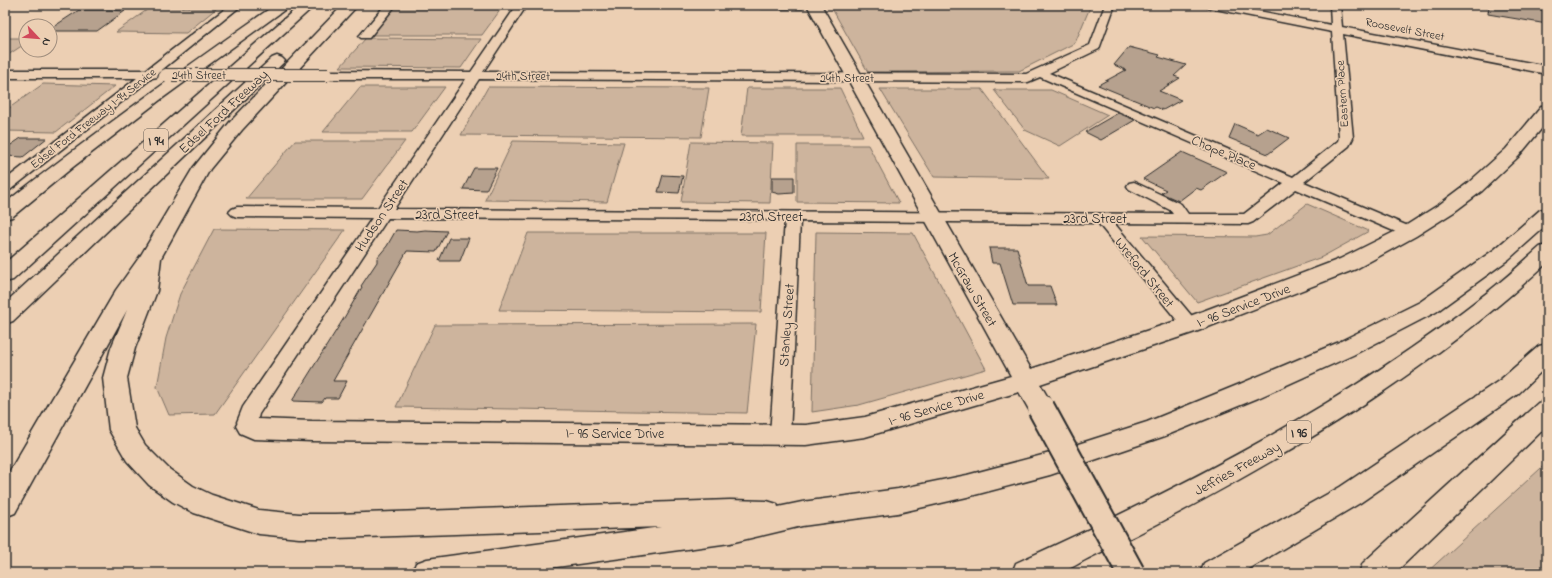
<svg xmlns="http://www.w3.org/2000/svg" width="1552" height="578" viewBox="0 0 1552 578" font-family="'Indie Flower',sans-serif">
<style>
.green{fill:#cdb49d;stroke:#7c7064}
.building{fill:#b6a18e;stroke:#2b2b2b}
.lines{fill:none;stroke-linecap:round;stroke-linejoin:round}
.street-casing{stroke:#2b2b2b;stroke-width:3}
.secondary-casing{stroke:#2b2b2b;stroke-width:3}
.highway-casing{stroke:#2b2b2b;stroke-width:3}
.street{fill:#eccfb3;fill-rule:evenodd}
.secondary{fill:#eccfb3;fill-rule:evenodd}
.highway{fill:#eccfb3;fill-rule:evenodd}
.street-bridge-casing{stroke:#2b2b2b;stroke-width:14;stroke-linecap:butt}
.secondary-bridge-casing{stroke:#2b2b2b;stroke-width:30;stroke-linecap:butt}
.street-bridge{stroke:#eccfb3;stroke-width:12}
.secondary-bridge{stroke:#eccfb3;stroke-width:26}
.labels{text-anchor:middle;stroke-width:3.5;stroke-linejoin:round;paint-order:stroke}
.far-street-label{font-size:12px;fill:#2b2b2b;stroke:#eccfb3}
.shield{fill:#eccfb3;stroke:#655c54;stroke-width:1}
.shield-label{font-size:13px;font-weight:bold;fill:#2b2b2b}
.street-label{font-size:14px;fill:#2b2b2b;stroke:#eccfb3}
</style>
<rect width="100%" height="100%" fill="#eccfb3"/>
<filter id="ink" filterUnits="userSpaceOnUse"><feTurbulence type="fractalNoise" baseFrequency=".025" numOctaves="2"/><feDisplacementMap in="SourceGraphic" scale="8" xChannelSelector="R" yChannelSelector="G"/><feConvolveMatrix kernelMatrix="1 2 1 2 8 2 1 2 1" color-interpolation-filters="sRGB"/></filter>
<g filter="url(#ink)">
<g class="green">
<polygon points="830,5 1091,5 1075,43 1019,71 868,72"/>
<polygon points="151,7 217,8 186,33 116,32"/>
<polygon points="393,9 501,9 482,35 370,35"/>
<polygon points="5,38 26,38 26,43 5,57"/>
<polygon points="366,38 481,39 461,68 340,67"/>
<polygon points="43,84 115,86 56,132 5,131 5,111"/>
<polygon points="360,87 445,87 412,132 323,132"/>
<polygon points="488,87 709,88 701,137 461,135"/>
<polygon points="747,88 840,88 863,136 741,136"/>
<polygon points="880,89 982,89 1049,179 934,177"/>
<polygon points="994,90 1051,90 1108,115 1060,146 1025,130"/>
<polygon points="295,141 405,141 362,199 246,199"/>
<polygon points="513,141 624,143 607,202 485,200"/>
<polygon points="691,142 773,143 770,203 681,202"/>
<polygon points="797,145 868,145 899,203 797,202"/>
<polygon points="1307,204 1369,231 1322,257 1197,302 1142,236 1255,237 1267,235"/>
<polygon points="214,229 345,230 215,414 169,415 157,387 166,338 180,294"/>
<polygon points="816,232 913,233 986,369 859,405 812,412"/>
<polygon points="528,233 766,233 761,312 499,310"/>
<polygon points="756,324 747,413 396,407 435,325"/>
<polygon points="1547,462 1547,573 1426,573 1540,469"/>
</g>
<g class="building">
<polygon points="1489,5 1542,6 1547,24 1488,14"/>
<polygon points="79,10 110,10 125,11 97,31 50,31 50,29"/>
<polygon points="1129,47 1160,55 1158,57 1186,65 1174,76 1180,78 1159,91 1181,100 1163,110 1156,107 1154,108 1098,85 1126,70 1114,65"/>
<polygon points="1118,113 1135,120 1101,140 1085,132"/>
<polygon points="1235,124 1258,134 1267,128 1289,138 1268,154 1229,138"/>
<polygon points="21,138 47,138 23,157 5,156 5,149"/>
<polygon points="1182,152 1227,172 1201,190 1196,188 1179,201 1161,193 1166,190 1143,179"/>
<polygon points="474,168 497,168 486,190 463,189"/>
<polygon points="663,175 683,176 679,193 658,192"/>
<polygon points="772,177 794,177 794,193 779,194 772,192"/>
<polygon points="396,230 417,231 425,230 447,231 436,252 407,251 333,381 347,381 338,398 325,398 322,402 292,401 344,318 362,287 361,286 377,262 377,258 387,246"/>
<polygon points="449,238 469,238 460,261 439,261"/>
<polygon points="989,248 1017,248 1028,286 1050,286 1057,305 1013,305 1000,263 992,263"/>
</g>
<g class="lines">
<g class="street-casing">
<g id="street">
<polygon points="230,5 242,5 158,73 157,77 152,78 10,190 5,191 5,180 137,78 5,78 5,70 146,70"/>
<polygon points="385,5 396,5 369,38 361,38 359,36 361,34"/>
<path d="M 517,5 L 527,5 L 483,72 L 1026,74 L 1090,45 L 1105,5 L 1115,5 L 1099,49 L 1049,73 L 1293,177 L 1338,141 L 1339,138 L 1332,32 L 1210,8 L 1205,5 L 1227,5 L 1331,25 L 1330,5 L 1340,5 L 1342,27 L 1547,66 L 1547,74 L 1343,34 L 1353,138 L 1349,146 L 1304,182 L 1415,229 L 1417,232 L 1415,235 L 1409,237 L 1403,235 L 1296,189 L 1253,222 L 1248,224 L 1114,223 L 1196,321 L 1199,325 L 1196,329 L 1190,331 L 1184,329 L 1098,223 L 800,221 L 790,435 L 787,441 L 780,443 L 773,441 L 770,435 L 785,220 L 388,218 L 259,414 L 257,422 L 259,426 L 256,432 L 249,434 L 242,432 L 237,422 L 243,407 L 372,218 L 237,217 L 232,215 L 229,212 L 232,209 L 237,207 L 378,208 L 466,79 L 328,79 L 324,78 L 322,75 L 324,72 L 328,71 L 471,72 ZM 1040,77 L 1284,183 L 1244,214 L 1188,214 L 1181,204 L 1134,182 L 1129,183 L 1127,186 L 1129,189 L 1170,210 L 1173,214 L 394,209 L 479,79 L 1028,82 Z"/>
<polygon points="757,5 807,5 802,8 762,8"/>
</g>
</g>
<g class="secondary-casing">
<polygon id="secondary" points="807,5 821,5 1031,369 1182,319 1340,259 1402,228 1440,204 1468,183 1506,149 1541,107 1547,106 1547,122 1518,157 1482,191 1454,212 1416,236 1356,269 1198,331 1040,384 1054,408 1050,415 1041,418 1032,415 1019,392 865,437 806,445 312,441 254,439 240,433 236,426 240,419 249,416 258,419 312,421 806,425 865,417 1011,376"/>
</g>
<g class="highway-casing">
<g id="highway">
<path d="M 275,5 L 291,5 L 160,100 L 73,167 L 12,217 L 5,219 L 5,203 C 93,134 183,69 275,5 Z"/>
<polygon points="300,5 315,5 13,280 5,282 5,263"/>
<polygon points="343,5 358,5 242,130 210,169 161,258 157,291 135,348 127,378 135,428 145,445 169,469 193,486 212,495 259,510 299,514 336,514 730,500 767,501 777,504 778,507 802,502 898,489 967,475 1050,453 1147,422 1240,384 1337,343 1420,302 1495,249 1540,210 1547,208 1547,225 1509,259 1436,312 1353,355 1258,398 1165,436 1050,475 967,497 898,513 802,526 730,543 513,573 412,573 416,563 427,559 661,527 336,538 299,538 259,534 194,513 173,502 149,485 127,461 109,430 103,378 111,348 127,310 15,513 5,517 5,479 116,290 141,255 193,168 230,122"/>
<polygon points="277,56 282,58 285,61 282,64 13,321 5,324 5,303 272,58"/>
<path d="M 1547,245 L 1547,263 C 1438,364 1311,442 1180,512 C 1152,527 1123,542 1093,556 C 1082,561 1071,569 1059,573 C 1049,576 1023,573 1012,573 L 1016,563 C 1182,488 1345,404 1488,292 C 1506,278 1523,262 1540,247 Z"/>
<polygon points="1547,344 1547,366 1518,394 1360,503 1242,573 1200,573 1204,563 1340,487 1500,380 1539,346"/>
<polygon points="1547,400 1547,426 1395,573 1359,573 1363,563 1538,403"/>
</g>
</g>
<use href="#street" class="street"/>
<use href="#secondary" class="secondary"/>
<use href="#highway" class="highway"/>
<g class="street-bridge-casing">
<polyline id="street-bridge" points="166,75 328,75"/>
</g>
<g class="secondary-bridge-casing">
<polyline id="secondary-bridge" points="1041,408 1131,573"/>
</g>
<use href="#street-bridge" class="street-bridge"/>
<use href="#secondary-bridge" class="secondary-bridge"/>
</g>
</g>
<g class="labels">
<g class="far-street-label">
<text transform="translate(1405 29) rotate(11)" y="4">Roosevelt Street</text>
<text x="199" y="79">24th Street</text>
<text x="523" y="80">24th Street</text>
<text x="847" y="82">24th Street</text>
<text transform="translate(1342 94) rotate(-94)" y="4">Eastern Place</text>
<text transform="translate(93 118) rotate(-38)" y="4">Edsel Ford Freeway I-94 Service</text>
</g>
<g class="shield">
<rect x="144" y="129" width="24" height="22" rx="3"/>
<rect x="1287" y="421" width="24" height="22" rx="3"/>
</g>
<g class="shield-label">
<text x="156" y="145">I 94</text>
<text x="1299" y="437">I 96</text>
</g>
<g class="street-label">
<text transform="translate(223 111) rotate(-43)" y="5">Edsel Ford Freeway</text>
<text transform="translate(1224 152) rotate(23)" y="5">Chope Place</text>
<text x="447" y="219">23rd Street</text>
<text transform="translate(381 215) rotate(-56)" y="5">Hudson Street</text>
<text x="771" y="221">23rd Street</text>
<text x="1095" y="223">23rd Street</text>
<text transform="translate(1145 272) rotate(51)" y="5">Wreford Street</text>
<text transform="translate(973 289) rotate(60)" y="5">McGraw Street</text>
<text transform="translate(1243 305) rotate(-21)" y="5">I- 96 Service Drive</text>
<text transform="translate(786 325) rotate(-86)" y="5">Stanley Street</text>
<text transform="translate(936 407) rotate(-16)" y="5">I- 96 Service Drive</text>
<text x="615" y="438">I- 96 Service Drive</text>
<text transform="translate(1237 468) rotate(-29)" y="5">Jeffries Freeway</text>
</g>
</g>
<rect width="1552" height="578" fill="none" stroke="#eccfb3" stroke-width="20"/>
<rect x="10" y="10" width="1532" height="558" fill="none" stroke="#2b2b2b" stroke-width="1.5" filter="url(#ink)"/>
<g transform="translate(38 38) rotate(116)"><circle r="19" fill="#eccfb3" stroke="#9f8d7d"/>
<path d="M0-3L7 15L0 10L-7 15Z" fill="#d1495b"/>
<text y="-6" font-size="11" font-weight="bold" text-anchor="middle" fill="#2b2b2b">N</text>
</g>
</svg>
